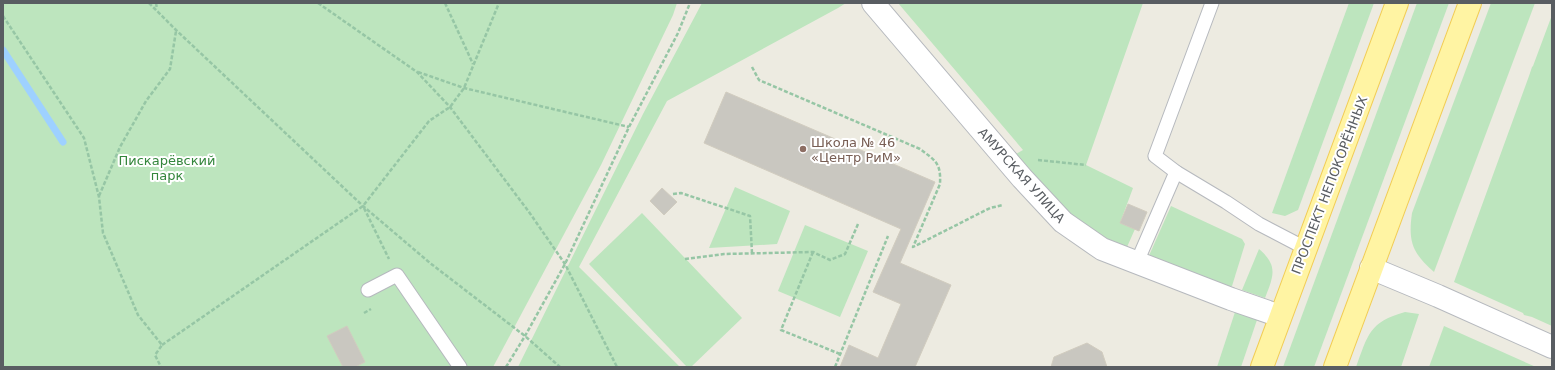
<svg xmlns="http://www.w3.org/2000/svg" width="1555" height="370" viewBox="0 0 1555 370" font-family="'DejaVu Sans',sans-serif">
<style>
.green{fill:#bde5be}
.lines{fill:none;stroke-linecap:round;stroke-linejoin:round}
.stream{stroke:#9ed1ff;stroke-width:7}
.building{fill:#c9c7c0;stroke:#d1ccbf}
.service-casing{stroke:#b6b9be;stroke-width:15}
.minor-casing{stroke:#b6b9be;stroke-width:24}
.primary-casing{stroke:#f2cd55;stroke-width:24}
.path{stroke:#96c6a5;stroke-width:2.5;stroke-dasharray:4 2;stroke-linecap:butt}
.service{stroke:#fff;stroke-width:13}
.minor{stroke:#fff;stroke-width:22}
.primary{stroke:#fff4a3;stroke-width:22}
.education-dot{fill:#8d6e63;stroke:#fff;stroke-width:1.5}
.labels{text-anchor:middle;stroke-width:4;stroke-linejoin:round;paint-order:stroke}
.education-label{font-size:13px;fill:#785e54;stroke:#fff;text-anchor:start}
.park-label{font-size:13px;fill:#34863c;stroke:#fff}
.street-label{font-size:13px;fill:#595d62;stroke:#fff}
</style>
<rect width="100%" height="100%" fill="#edebe1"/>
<g class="green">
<polygon points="3,3 677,3 673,15 601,165 493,367 3,367"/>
<polygon points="702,3 846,3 838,8 667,101 579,267 680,367 518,367 643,114"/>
<polygon points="898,3 1143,3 1086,165 1133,188 1120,223 1135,229 1127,247 1108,239 1068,216 1014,155 1023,150"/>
<polygon points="1349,3 1374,3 1298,210 1285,216 1272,213"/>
<polygon points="1417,3 1449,3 1314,367 1283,367"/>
<path d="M 1491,3 L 1535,3 L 1434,272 C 1412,253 1408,241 1412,213 Z"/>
<polygon points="1552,15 1552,326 1532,317 1524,315 1523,313 1454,282 1529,76 1532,67 1533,66"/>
<polygon points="735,187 790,211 777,244 709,248"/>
<polygon points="1171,206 1242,239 1245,244 1232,286 1225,288 1148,258"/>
<polygon points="642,213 742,318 691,367 687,367 589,264"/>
<polygon points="805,225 868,251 840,317 778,291"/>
<path d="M 1259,249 C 1279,266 1273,277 1265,298 L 1242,290 Z"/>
<polygon points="1236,309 1258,317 1241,367 1217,367"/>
<path d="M 1405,312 L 1419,314 L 1401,367 L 1356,367 C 1368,335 1369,322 1405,312 Z"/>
<polygon points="1444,326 1536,367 1429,367"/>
</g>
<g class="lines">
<polyline class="stream" points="3,50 63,142"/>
</g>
<g class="building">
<polygon points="726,92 935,182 900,263 951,285 915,367 840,367 849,345 878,358 901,304 873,292 901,229 704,143"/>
<polygon points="662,188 677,202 664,215 650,201"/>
<polygon points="1128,204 1147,212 1139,231 1120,223"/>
<polygon points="347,326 365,362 355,367 343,367 327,336"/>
<polygon points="1087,343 1102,352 1107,367 1051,367 1054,357"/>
</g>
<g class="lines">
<g class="service-casing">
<g id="service">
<polyline points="1212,3 1155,156 1176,172 1226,202 1259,224 1305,248"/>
<polyline points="1137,262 1176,172"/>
<polyline points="368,290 397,275 460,367"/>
</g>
</g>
<g class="minor-casing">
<g id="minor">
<polyline points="873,3 1022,178 1063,222 1102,249 1231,299 1280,316"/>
<polyline points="1371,268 1438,296 1552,347"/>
</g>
</g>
<g class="primary-casing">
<g id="primary">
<polyline points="1262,367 1397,3"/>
<polyline points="1335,367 1470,3"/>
</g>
</g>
<g class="path">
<polyline points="149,3 176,30 363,206 430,263 525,336 560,367"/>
<polyline points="156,3 157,9"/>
<polyline points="318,3 417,72 450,107 529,212 565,264 617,367"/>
<polyline points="445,3 473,64"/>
<polyline points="3,16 84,138 99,197 103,233 138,315 162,345 155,355 161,367"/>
<path d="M 752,67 L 759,80 L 920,149 C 936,161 941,163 940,184 L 913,247 L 990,208 L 1003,205"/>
<polyline points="418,72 464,88 629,127"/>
<polyline points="1038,160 1086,165"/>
<polyline points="673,194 681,193 750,216 752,253"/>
<polyline points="99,196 120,147 146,101 170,69 176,31"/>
<polyline points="364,208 389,259"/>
<polyline points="813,252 781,330 840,354"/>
<polyline points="685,259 724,254 813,252 830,260 845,254 858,224"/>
<polyline points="364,313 371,309"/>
<polyline points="162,345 363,206 429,121 450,107 464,88 499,3"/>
<polyline points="506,367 525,336 565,264 629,127 678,33 690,3"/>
<polyline points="835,367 888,236"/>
</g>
<use href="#service" class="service"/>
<use href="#minor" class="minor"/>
<use href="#primary" class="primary"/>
</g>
<circle class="education-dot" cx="803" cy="149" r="4"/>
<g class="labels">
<g class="education-label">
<text x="811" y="147">Школа № 46<tspan x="811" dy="15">«Центр РиМ»</tspan></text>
</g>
<g class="park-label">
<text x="167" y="165">Пискарёвский<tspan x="167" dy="15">парк</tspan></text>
</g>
<g class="street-label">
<text transform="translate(1022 175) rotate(48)" y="5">АМУРСКАЯ УЛИЦА</text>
<text transform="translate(1329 185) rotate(-69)" y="5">ПРОСПЕКТ НЕПОКОРЁННЫХ</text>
</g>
</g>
<rect width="1555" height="370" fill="none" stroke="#595d62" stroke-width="8"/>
</svg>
